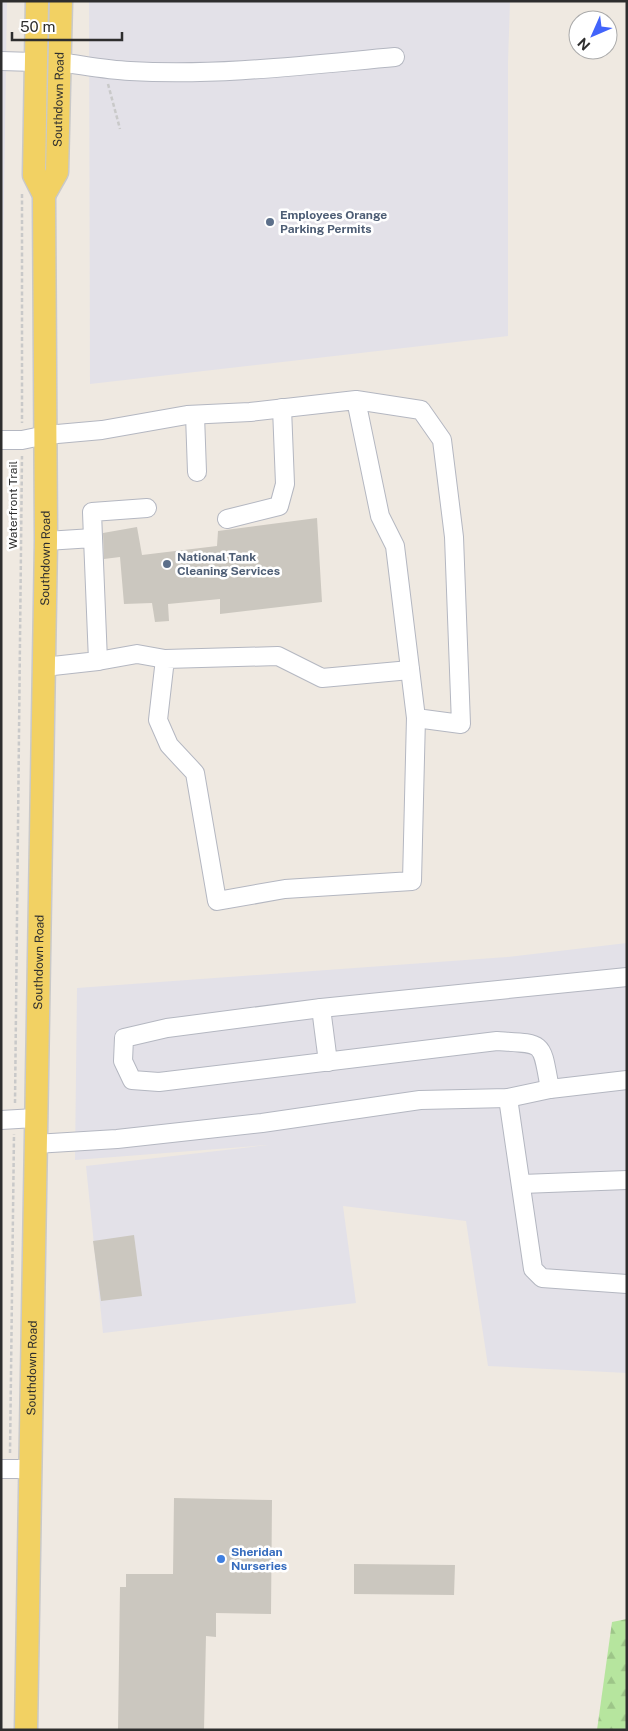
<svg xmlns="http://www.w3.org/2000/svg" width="628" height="1731" viewBox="0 0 628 1731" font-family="'Public Sans',sans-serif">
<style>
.industrial{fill:#e3e1e8}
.forest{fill:url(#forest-firs)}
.building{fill:#cbc7bf}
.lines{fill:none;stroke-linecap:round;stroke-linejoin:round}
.minor-casing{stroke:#b4b7c1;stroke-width:20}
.major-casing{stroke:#c9c9c9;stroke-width:25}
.path{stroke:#c9c9c9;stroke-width:2.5;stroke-dasharray:4 2.5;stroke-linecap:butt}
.minor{stroke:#fff;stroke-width:18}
.major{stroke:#f2d163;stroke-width:22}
.service-dot{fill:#5c6f8a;stroke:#fff;stroke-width:2}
.shop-dot{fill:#3f7fe0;stroke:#fff;stroke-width:2}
.labels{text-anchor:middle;stroke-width:5;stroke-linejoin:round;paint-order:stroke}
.street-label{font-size:12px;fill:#2e2e2e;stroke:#fff}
.service-label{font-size:12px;font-weight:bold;fill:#4e5e75;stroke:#fff;text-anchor:start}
.shop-label{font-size:12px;font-weight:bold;fill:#366cbe;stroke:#fff;text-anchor:start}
</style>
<defs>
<pattern id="forest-firs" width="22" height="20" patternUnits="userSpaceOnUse" patternTransform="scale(1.25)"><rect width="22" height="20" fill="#b6e59e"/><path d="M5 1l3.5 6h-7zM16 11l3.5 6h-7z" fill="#9dc588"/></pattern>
</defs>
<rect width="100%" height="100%" fill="#efe9e1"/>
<g class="industrial">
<polygon points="1,1 7,1 1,386"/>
<polygon points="89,1 510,1 508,62 508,336 90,384"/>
<polygon points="627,943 627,1373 488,1366 466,1221 343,1206 356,1303 103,1333 86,1166 268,1145 75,1160 77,988 507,957"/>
</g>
<polygon class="forest" points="627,1619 627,1730 597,1730 612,1622"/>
<g class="building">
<polygon points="317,518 322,602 220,614 220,599 168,604 169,621 155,622 152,603 124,604 120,557 104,559 103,533 137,527 142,555 217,546 218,531"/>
<polygon points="134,1235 142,1296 101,1301 93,1241"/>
<polygon points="174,1498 272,1500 271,1614 216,1613 216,1637 206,1636 204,1730 118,1730 120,1587 126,1587 126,1574 173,1574"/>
<polygon points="354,1564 455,1565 454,1595 354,1594"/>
</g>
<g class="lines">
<g class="minor-casing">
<g id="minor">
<polyline points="1,61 34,62"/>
<path d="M 58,62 C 82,65 106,70 130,71 C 219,76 307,65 395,57"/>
<polyline points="195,415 197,472"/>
<polyline points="1,440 22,440 46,435 102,430 187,415 250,412 356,400 421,410 442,440 454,537 461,724 416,718 395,546 380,516 356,400"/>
<polyline points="227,519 279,506 285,484 282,408"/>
<polyline points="93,538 92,512 147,508"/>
<polyline points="98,661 137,654 165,659"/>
<polyline points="44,667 98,661 93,538 46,541"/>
<polyline points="410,670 322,678 278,656 165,659 158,720 169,745 195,773 217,901 285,889 412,881 416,717"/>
<polyline points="321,1008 328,1062"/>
<path d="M 550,1089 C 541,1041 546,1044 497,1041 L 159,1082 L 132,1080 L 123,1061 L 124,1038 L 167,1028 L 321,1008 L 627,977"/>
<polyline points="508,1098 533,1269 542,1278 627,1284"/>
<polyline points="1,1120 35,1118"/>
<polyline points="35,1144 117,1139 262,1123 420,1100 508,1098 550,1089 627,1080"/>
<polyline points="522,1184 627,1180"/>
<polyline points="1,1469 29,1469"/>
</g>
</g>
<g class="major-casing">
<g id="major">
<path id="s1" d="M 44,195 L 57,172 L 61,1"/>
<path id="s2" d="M 26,1730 L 46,541 L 44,195 L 34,175 L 37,1"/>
</g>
</g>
<g class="path">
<polyline points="108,84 120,129"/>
<polyline points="22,194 22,423"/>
<polyline points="15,1103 22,456"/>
<polyline points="10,1453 14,1134"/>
</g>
<use href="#minor" class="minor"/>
<use href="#major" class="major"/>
</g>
<g class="service-dot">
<circle cx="270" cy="222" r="5"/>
<circle cx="167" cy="564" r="5"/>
</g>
<circle class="shop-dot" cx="221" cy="1559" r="5"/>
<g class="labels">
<g class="street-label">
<text dy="4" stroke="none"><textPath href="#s1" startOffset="99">Southdown Road</textPath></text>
<text transform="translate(13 505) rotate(-90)" y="4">Waterfront Trail</text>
<text dy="4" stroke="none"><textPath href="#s2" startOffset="1172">Southdown Road</textPath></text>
<text dy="4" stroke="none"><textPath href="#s2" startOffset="768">Southdown Road</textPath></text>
<text dy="4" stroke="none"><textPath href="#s2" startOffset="362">Southdown Road</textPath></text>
</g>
<g class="service-label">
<text x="280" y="219">Employees Orange<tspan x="280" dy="14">Parking Permits</tspan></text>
<text x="177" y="561">National Tank<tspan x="177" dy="14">Cleaning Services</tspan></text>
</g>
<g class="shop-label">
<text x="231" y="1556">Sheridan<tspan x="231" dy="14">Nurseries</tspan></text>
</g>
</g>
<rect width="628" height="1731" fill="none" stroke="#2e2e2e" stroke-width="5"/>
<g transform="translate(593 35) rotate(225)"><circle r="24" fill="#ffffff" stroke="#ababab"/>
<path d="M0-4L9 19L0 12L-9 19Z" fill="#4264fb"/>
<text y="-8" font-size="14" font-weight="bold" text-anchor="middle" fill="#2e2e2e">N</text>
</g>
<path d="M12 32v8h110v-8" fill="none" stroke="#2e2e2e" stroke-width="2.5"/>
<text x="20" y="32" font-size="15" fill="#2e2e2e" stroke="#ffffff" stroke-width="4" paint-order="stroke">50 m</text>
</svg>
